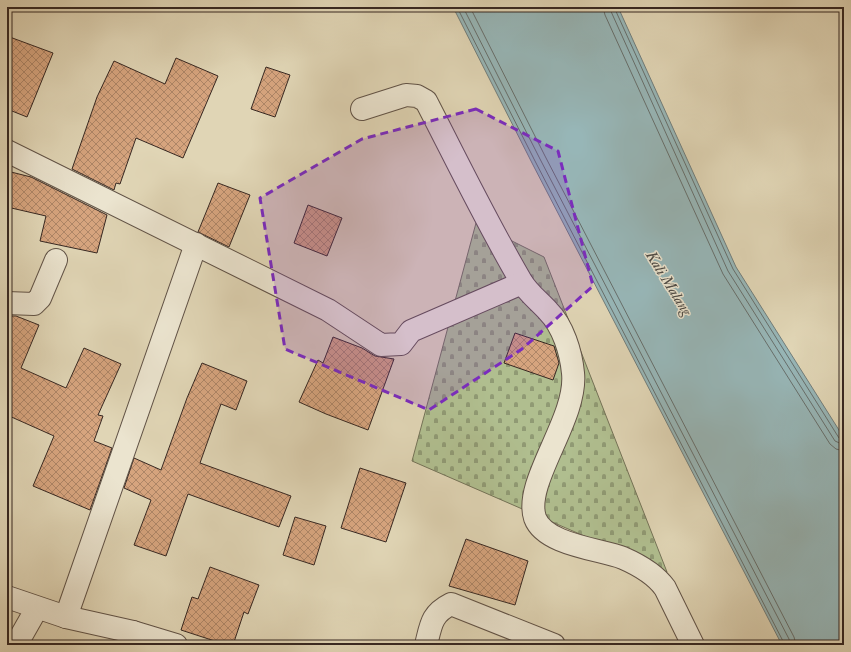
<svg xmlns="http://www.w3.org/2000/svg" width="851" height="652" viewBox="0 0 851 652" font-family="'IM FELL Double Pica',serif">
<style>
.cemetery{fill:url(#cemetery-stones);stroke:#747358}
.water{fill:#97b6b7;stroke:#717d7b}
.lines{fill:none;stroke-linecap:round;stroke-linejoin:round}
.shore{stroke:#676f6c;stroke-width:1}
.river{stroke:#97b6b7;stroke-width:54}
.building{fill:url(#building-cross-hatch);stroke:#372822}
.minor-casing{stroke:#615347;stroke-width:24}
.minor{stroke:#ebe4cf;stroke-width:22}
.marked{fill:#7b2cbf;fill-opacity:0.2;stroke:#7b2cbf;stroke-width:3;stroke-dasharray:8 5;stroke-linejoin:round}
.labels{text-anchor:middle;stroke-width:3;stroke-linejoin:round;paint-order:stroke}
.water-label{font-size:15px;font-style:italic;fill:#4f4c47;stroke:#ebe4cf}
</style>
<defs>
<pattern id="cemetery-stones" width="16" height="16" patternUnits="userSpaceOnUse"><rect width="16" height="16" fill="#b0be8f"/><path d="M2 7V4a2 2 0 0 1 4 0v3zM10 15v-3a2 2 0 0 1 4 0v3z" fill="#909a74"/></pattern>
<pattern id="building-cross-hatch" width="8" height="8" patternUnits="userSpaceOnUse"><rect width="8" height="8" fill="#d6a47e"/><path d="M0 0l8 8M0 8l8-8" fill="none" stroke="#ae8667"/></pattern>
</defs>
<rect width="100%" height="100%" fill="#e0d5b5"/>
<filter id="stains"><feTurbulence type="fractalNoise" baseFrequency=".005" numOctaves="4"/><feColorMatrix values="0 0 0 0 .2 0 0 0 0 .09 0 0 0 0 .02 0 0 0 .5 -.17"/></filter>
<radialGradient id="worn" r=".72"><stop offset=".6" stop-color="#630" stop-opacity="0"/><stop offset="1" stop-color="#630" stop-opacity=".3"/></radialGradient>
<polygon class="cemetery" points="476,223 544,257 667,572 412,461"/>
<polygon class="water" points="453,7 618,7 736,267 844,438 844,645 782,645 532,163"/>
<g class="lines">
<g class="shore">
<polyline points="457,7 535,161 785,645"/>
<polyline points="463,7 540,159 789,639 790,645"/>
<polyline points="470,7 545,156 794,637 796,645"/>
<polyline points="603,7 605,15 723,274 830,444 836,449 844,451"/>
<polyline points="609,7 728,271 835,441 844,445"/>
<polyline points="614,7 733,269 839,438 844,440"/>
</g>
<polyline class="river" points="779,452 820,514 844,521"/>
</g>
<g class="building">
<polygon points="7,36 53,53 27,117 7,109"/>
<polygon points="176,58 218,76 183,158 136,138 120,184 116,183 114,190 72,169 97,97 114,61 165,84"/>
<polygon points="266,67 290,75 275,117 251,109"/>
<polygon points="7,171 31,177 107,215 97,253 40,241 46,216 7,207"/>
<polygon points="218,183 250,195 229,247 198,232"/>
<polygon points="308,205 342,218 327,256 294,243"/>
<polygon points="7,316 16,316 39,325 21,368 66,388 84,348 121,364 98,415 103,416 94,441 112,448 90,510 33,486 54,436 7,415"/>
<polygon points="515,333 554,346 559,363 553,380 504,363"/>
<polygon points="333,337 362,348 375,356 394,359 368,430 326,414 299,402 318,360 323,363"/>
<polygon points="202,363 247,381 236,410 221,404 200,463 291,496 279,527 188,494 166,556 134,545 151,500 124,488 134,458 161,470 187,398"/>
<polygon points="360,468 406,483 386,542 341,528"/>
<polygon points="295,517 326,526 314,565 283,555"/>
<polygon points="466,539 528,561 515,605 449,586"/>
<polygon points="210,567 259,585 248,614 244,612 233,645 227,645 181,630 192,597 198,599"/>
</g>
<g class="lines">
<g class="minor-casing">
<g id="minor">
<path d="M 362,109 L 406,95 L 417,96 L 426,101 C 457,161 487,223 521,281 C 528,293 539,301 548,311 C 563,326 571,352 573,373 C 578,418 523,482 535,518 C 545,545 600,549 623,558 C 639,565 655,574 665,588 L 693,645"/>
<polyline points="7,151 328,310 381,345 401,344 411,331 522,283"/>
<polyline points="7,303 34,304 40,298 56,260"/>
<polyline points="7,597 66,617 133,632 130,645"/>
<polyline points="66,617 196,244"/>
<polyline points="133,632 176,645"/>
<polyline points="16,645 37,608"/>
<path d="M 426,645 C 431,625 431,614 451,604 L 554,645"/>
</g>
</g>
<use href="#minor" class="minor"/>
</g>
<path class="marked" d="M 476,109 L 558,151 L 593,286 L 522,349 L 429,410 L 285,349 L 260,198 L 362,139 Z"/>
<g class="labels">
<g class="water-label">
<text transform="translate(669 283) rotate(58)" y="5">Kali Malang</text>
</g>
</g>
<rect width="851" height="652" fill="none" stroke="#e0d5b5" stroke-width="24"/>
<rect x="8" y="8" width="835" height="636" fill="none" stroke="#372822" stroke-width="2"/>
<rect x="12" y="12" width="827" height="628" fill="none" stroke="#372822"/>
<rect width="100%" height="100%" filter="url(#stains)"/>
<rect width="100%" height="100%" fill="url(#worn)"/>
</svg>
